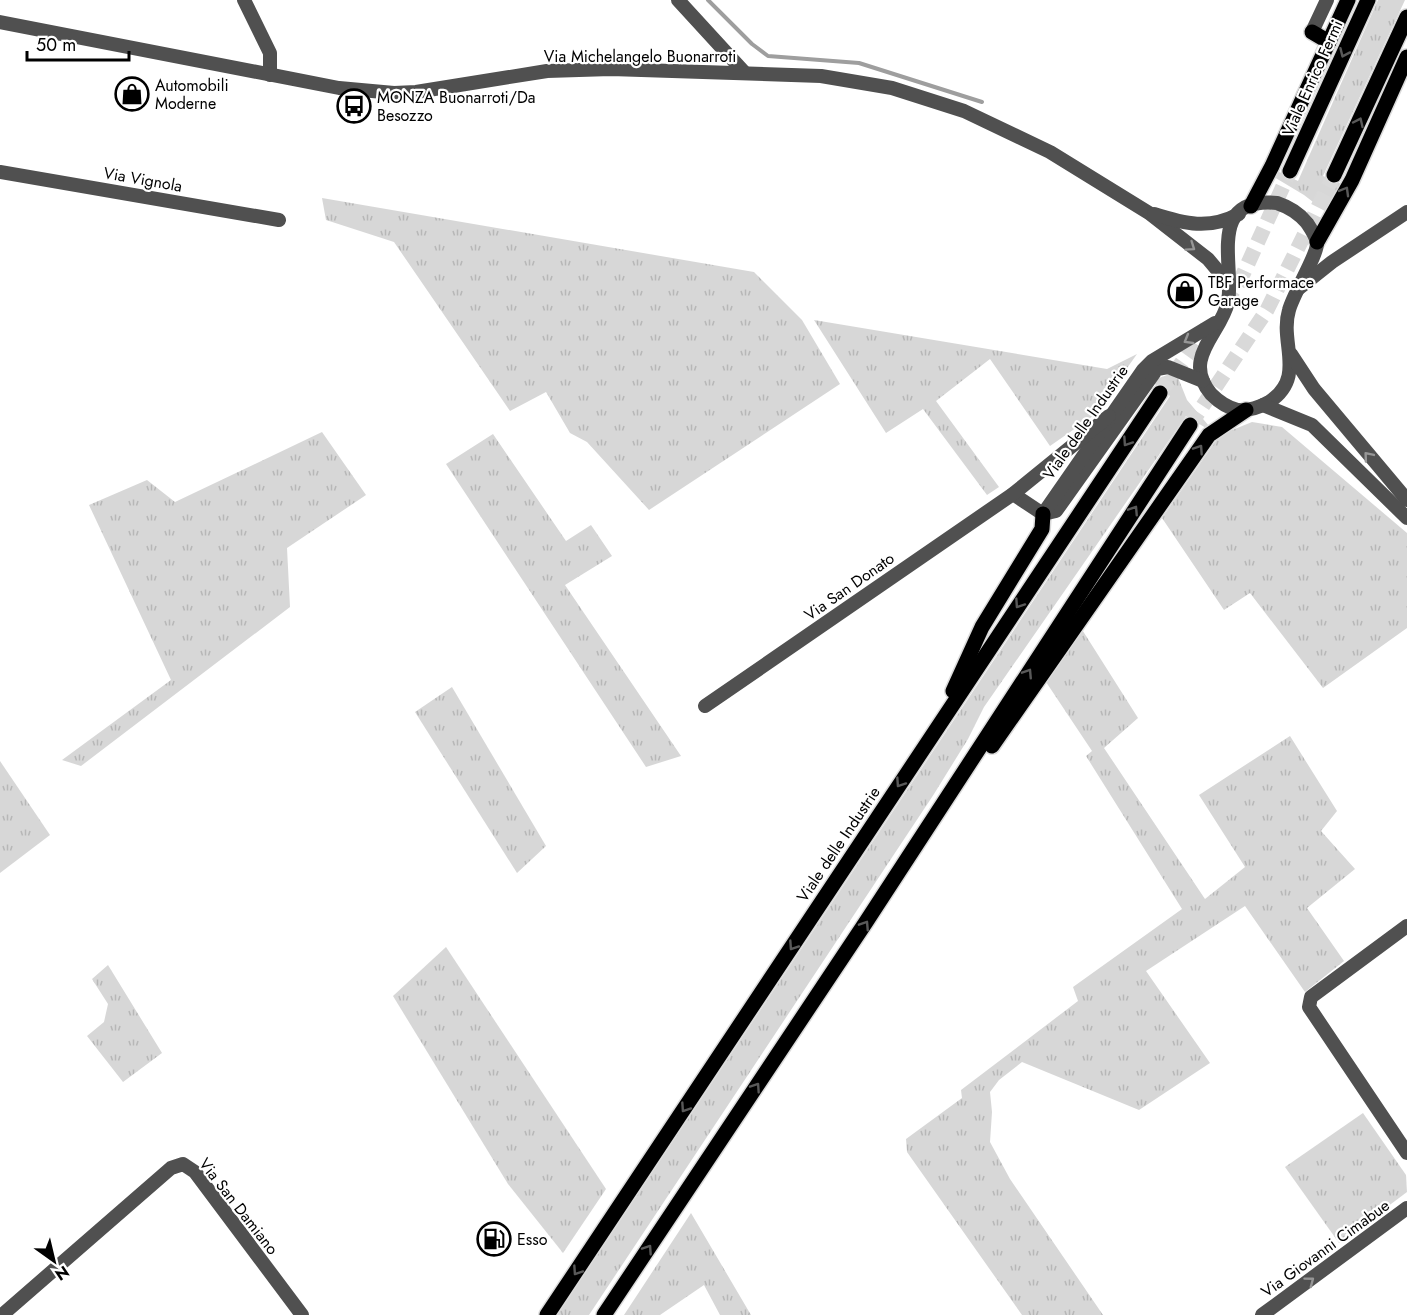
<svg xmlns="http://www.w3.org/2000/svg" width="1407" height="1315" viewBox="0 0 1407 1315" font-family="Jost,sans-serif">
<style>
.grass{fill:url(#grass-tufts)}
.lines{fill:none;stroke-linecap:round;stroke-linejoin:round}
.stream{stroke:#9e9e9e;stroke-width:4}
.major-tunnel{stroke:#d9d9d9;stroke-width:15;stroke-dasharray:15 8;stroke-linecap:butt}
.major-casing{stroke:#dbdbdb;stroke-width:18}
.minor{stroke:#505050;stroke-width:14}
.major{stroke:#000;stroke-width:15}
.oneway{stroke:#595959}
.oneway2{stroke:#969696}
.labels{text-anchor:middle;stroke-width:4.5;stroke-linejoin:round;paint-order:stroke}
.street-label{font-size:16px;fill:#000;stroke:#fff}
.poi-label{font-size:16px;fill:#000;stroke:#fff;text-anchor:start}
</style>
<defs>
<pattern id="grass-tufts" width="24" height="20" patternUnits="userSpaceOnUse" patternTransform="scale(1.5)"><rect width="24" height="20" fill="#d7d7d7"/><path d="M3 7l-1-3M5 7V3M7 7l1-3M15 17l-1-3M17 17v-4M19 17l1-3" fill="none" stroke="#b7b7b7"/></pattern>
</defs>
<rect width="100%" height="100%" fill="#fff"/>
<g class="grass">
<polygon points="1378,0 1405,0 1323,176 1346,186 1326,212 1304,195 1274,177 1277,171 1298,181"/>
<polygon points="322,198 754,272 802,320 840,384 649,510 587,442 570,433 546,392 510,411 394,242 326,220"/>
<polygon points="814,320 1107,369 1137,354 1093,416 1050,446 990,359 936,401 999,487 987,495 923,409 886,433"/>
<polygon points="1167,375 1177,375 1187,400 1209,426 1206,428 1186,416 984,707 968,739 934,794 589,1315 557,1315 1170,396 1151,381"/>
<polygon points="1252,422 1282,427 1407,533 1407,628 1323,688 1250,593 1224,610 1162,518 1220,435"/>
<polygon points="322,432 366,495 287,548 290,607 81,766 62,760 171,680 89,505 147,480 175,502"/>
<polygon points="493,434 566,541 591,525 612,556 565,585 681,756 646,767 446,464"/>
<polygon points="1081,628 1138,718 1104,748 1205,899 1245,867 1199,795 1290,736 1337,811 1321,831 1355,869 1307,908 1344,961 1305,992 1245,906 1146,971 1210,1063 1139,1110 1022,1062 999,1080 990,1092 992,1112 990,1142 1010,1179 1103,1315 1022,1315 907,1152 906,1139 962,1098 961,1090 1078,1001 1073,987 1182,909 1086,756 1092,751 1044,679"/>
<polygon points="452,687 546,846 517,873 415,712"/>
<polygon points="0,761 50,835 0,873"/>
<polygon points="446,947 606,1189 563,1253 508,1184 393,996"/>
<polygon points="108,965 162,1053 123,1082 87,1036 104,1022 108,1004 92,979"/>
<polygon points="1363,1113 1406,1175 1407,1192 1339,1243 1285,1167"/>
<polygon points="691,1213 751,1315 720,1315 704,1285 660,1315 624,1315"/>
</g>
<g class="lines">
<polyline class="stream" points="708,0 752,44 768,56 859,63 982,102"/>
<g class="major-tunnel">
<polyline points="1225,303 1240,281 1290,171"/>
<polyline points="1160,393 1207,327"/>
<polyline points="1190,425 1267,310 1334,175"/>
</g>
<g class="major-casing">
<g id="major">
<polyline points="1312,32 1329,42"/>
<polyline points="1290,171 1368,0"/>
<polyline points="1334,175 1407,17"/>
<polyline points="1251,206 1272,166 1348,0"/>
<polyline points="1317,242 1352,180 1407,57"/>
<polyline points="953,691 982,627 1042,529 1043,514"/>
<polyline points="992,746 1209,435 1246,410"/>
<polyline points="547,1315 1160,393"/>
<polyline points="604,1315 866,922 1190,425"/>
</g>
</g>
<g class="minor">
<polyline points="244,0 270,53 270,75"/>
<polyline points="678,0 744,72"/>
<polyline points="0,22 339,88 394,93 416,92 547,71 611,69 821,76 892,88 964,111 1050,152 1149,213 1208,259 1229,284"/>
<polyline points="1312,32 1327,0"/>
<polyline points="0,172 279,220"/>
<path d="M 1277,203 C 1289,207 1299,213 1307,223 C 1311,229 1316,236 1317,243 C 1318,254 1293,294 1289,310 C 1279,343 1307,377 1269,402 C 1261,407 1248,411 1238,410 C 1228,408 1218,401 1211,394 C 1181,358 1221,334 1228,302 C 1235,265 1206,196 1277,203 Z"/>
<path d="M 1154,214 C 1185,224 1209,230 1239,214"/>
<polyline points="1298,289 1332,262 1407,212"/>
<polyline points="1291,354 1314,389 1407,500"/>
<polyline points="1263,405 1312,425 1407,518"/>
<polyline points="1013,494 1043,514 1056,511 1157,369 1168,367 1203,381"/>
<polyline points="1043,514 1143,370 1152,361 1215,323"/>
<polyline points="705,706 1013,494 1109,416"/>
<polyline points="1407,926 1311,997 1309,1007 1407,1153"/>
<polyline points="2,1315 171,1168 183,1164 195,1172 302,1315"/>
<polyline points="1262,1315 1407,1208"/>
</g>
<use href="#major" class="major"/>
</g>
<defs><path id="oneway-chevron" d="M-2-3.5L2.5 0L-2 3.5" fill="none" stroke-width="1.6" stroke-linecap="round" stroke-linejoin="round" transform="scale(1.5)"/></defs>
<g class="oneway">
<use href="#oneway-chevron" transform="translate(1344 53) rotate(114)"/>
<use href="#oneway-chevron" transform="translate(1359 122) rotate(-65)"/>
<use href="#oneway-chevron" transform="translate(1345 191) rotate(-60)"/>
<use href="#oneway-chevron" transform="translate(1127 442) rotate(124)"/>
<use href="#oneway-chevron" transform="translate(1199 449) rotate(-56)"/>
<use href="#oneway-chevron" transform="translate(1134 510) rotate(-57)"/>
<use href="#oneway-chevron" transform="translate(1019 604) rotate(124)"/>
<use href="#oneway-chevron" transform="translate(1028 673) rotate(-57)"/>
<use href="#oneway-chevron" transform="translate(900 783) rotate(124)"/>
<use href="#oneway-chevron" transform="translate(865 925) rotate(-57)"/>
<use href="#oneway-chevron" transform="translate(793 946) rotate(124)"/>
<use href="#oneway-chevron" transform="translate(756 1087) rotate(-56)"/>
<use href="#oneway-chevron" transform="translate(685 1108) rotate(124)"/>
<use href="#oneway-chevron" transform="translate(648 1249) rotate(-56)"/>
<use href="#oneway-chevron" transform="translate(577 1271) rotate(124)"/>
</g>
<g class="oneway2">
<use href="#oneway-chevron" transform="translate(1191 247) rotate(35)"/>
<use href="#oneway-chevron" transform="translate(1188 340) rotate(150)"/>
<use href="#oneway-chevron" transform="translate(1368 456) rotate(-130)"/>
<use href="#oneway-chevron" transform="translate(1310 1281) rotate(-37)"/>
</g>
<defs>
<g id="shop-ring" transform="scale(1.725)"><circle r="9.5" fill="#fff" stroke="#000" stroke-width="1.5"/><path d="M-5-2.5h2.3a2.7 3.5 0 0 1 5.4 0H5L5.5 6h-11ZM-1.5-2.5h3a1.5 2.3 0 0 0-3 0Z" fill="#000"/></g>
<g id="bus-ring" transform="scale(1.725)"><circle r="9.5" fill="#fff" stroke="#000" stroke-width="1.5"/><path d="M-5-6H5V4H4V6H2V4H-2V6H-4V4H-5ZM-3.5-4V0h7V-4ZM-3.5 1.2v1.5H-2V1.2ZM2 1.2v1.5H3.5V1.2Z" fill="#000"/></g>
<g id="fuel-ring" transform="scale(1.725)"><circle r="9.5" fill="#fff" stroke="#000" stroke-width="1.5"/><path d="M-5.5-6h7V0h2V4h1.3V-2.5L3-4.5l.8-.8L6-3V5H2.5V1h-1V6h-7ZM-4.2-4.7v3.2H.2V-4.7Z" fill="#000"/></g>
</defs>
<g fill-rule="evenodd">
<use href="#shop-ring" x="132" y="94"/>
<use href="#bus-ring" x="354" y="106"/>
<use href="#shop-ring" x="1185" y="291"/>
<use href="#fuel-ring" x="494" y="1239"/>
</g>
<g class="labels">
<g class="street-label">
<text x="640" y="62">Via Michelangelo Buonarroti</text>
<text transform="translate(1312 78) rotate(-66)" y="6">Viale Enrico Fermi</text>
<text transform="translate(143 179) rotate(10)" y="6">Via Vignola</text>
<text transform="translate(1085 422) rotate(-55)" y="6">Viale delle Industrie</text>
<text transform="translate(849 586) rotate(-35)" y="6">Via San Donato</text>
<text transform="translate(838 844) rotate(-56)" y="6">Viale delle Industrie</text>
<text transform="translate(239 1206) rotate(52)" y="6">Via San Damiano</text>
<text transform="translate(1325 1248) rotate(-36)" y="6">Via Giovanni Cimabue</text>
</g>
<g class="poi-label">
<text x="155" y="91">Automobili<tspan x="155" dy="18">Moderne</tspan></text>
<text x="377" y="103">MONZA Buonarroti/Da<tspan x="377" dy="18">Besozzo</tspan></text>
<text x="1208" y="288">TBF Performace<tspan x="1208" dy="18">Garage</tspan></text>
<text x="517" y="1245">Esso</text>
</g>
</g>
<g transform="translate(54 1261) rotate(146)" stroke="#ffffff" stroke-width="4.5" paint-order="stroke">
<path d="M0-4.5L10 22L0 15L-10 22Z" fill="#000000"/>
<text y="-9" font-size="16" font-weight="bold" text-anchor="middle" fill="#000000">N</text>
</g>
<path d="M27 51v9h102v-9" fill="none" stroke="#000000" stroke-width="3"/>
<text x="36" y="51" font-size="18" fill="#000000" stroke="#ffffff" stroke-width="4.5" paint-order="stroke">50 m</text>
</svg>
